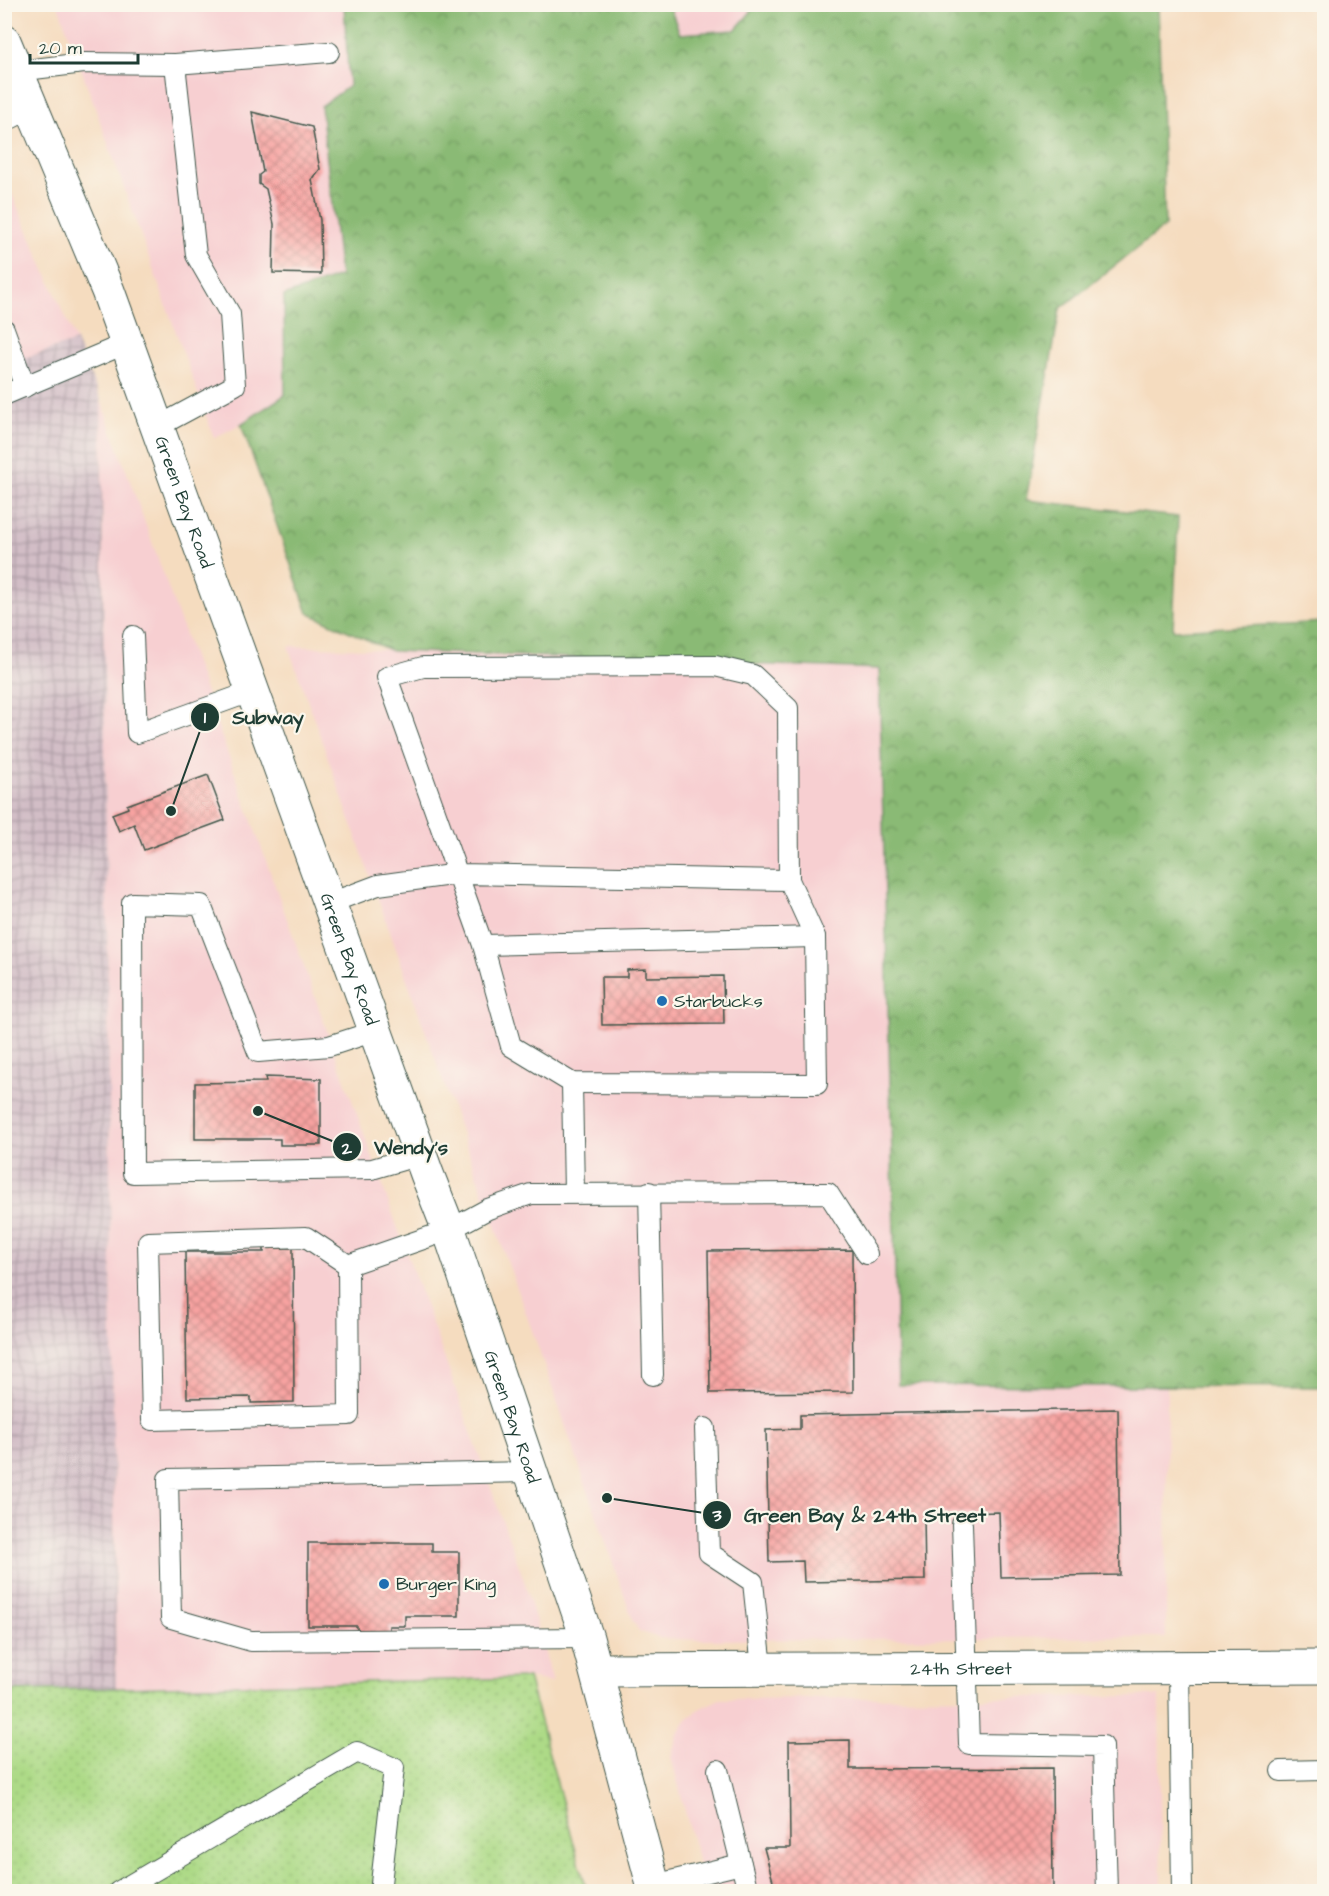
<svg xmlns="http://www.w3.org/2000/svg" width="1329" height="1896" viewBox="0 0 1329 1896" font-family="'Architects Daughter',sans-serif">
<style>
.built{fill:#f7cfd1}
.industrial{fill:url(#industrial-grid)}
.grass{fill:url(#grass-dots);stroke:#668c5e;stroke-width:1.5}
.forest{fill:url(#forest-crowns);stroke:#547c54;stroke-width:1.5}
.building{fill:url(#building-cross-hatch)}
.lines{fill:none;stroke-linecap:round;stroke-linejoin:round}
.lane-casing{stroke:#3f5549;stroke-width:22}
.secondary-casing{stroke:#3f5549;stroke-width:35}
.lane{stroke:#fff;stroke-width:20}
.secondary{stroke:#fff;stroke-width:33}
.poi-dot{fill:#1f6fb2;stroke:#fbf7ec;stroke-width:2}
.labels{text-anchor:middle;stroke-width:4.5;stroke-linejoin:round;paint-order:stroke}
.street-label{font-size:18px;fill:#1f3d34;stroke:#fbf7ec}
.poi-label{font-size:18px;fill:#1f3d34;stroke:#fbf7ec;text-anchor:start}
.leader{fill:none;stroke:#1f3d34;stroke-width:2}
.callout-dot{fill:#1f3d34;stroke:#fbf7ec;stroke-width:2}
.mark-label{font-size:18px;text-anchor:middle;font-weight:bold;fill:#fff}
.callout-label{font-size:20px;text-anchor:middle;font-weight:bold;fill:#1f3d34;stroke:#fbf7ec;stroke-width:4.5;stroke-linejoin:round;paint-order:stroke}
</style>
<defs>
<pattern id="industrial-grid" width="8" height="8" patternUnits="userSpaceOnUse" patternTransform="scale(1.5)"><rect width="8" height="8" fill="#d2bdc6"/><path d="M0 4h8M4 0v8" fill="none" stroke="#aa9ba2"/></pattern>
<pattern id="grass-dots" width="8" height="8" patternUnits="userSpaceOnUse" patternTransform="scale(1.5)"><rect width="8" height="8" fill="#adda87"/><path d="M2 2h.1M6 6h.1" fill="none" stroke="#94bc75" stroke-width="1.8" stroke-linecap="round"/></pattern>
<pattern id="forest-crowns" width="20" height="18" patternUnits="userSpaceOnUse" patternTransform="scale(1.5)"><rect width="20" height="18" fill="#8aba74"/><path d="M2 6a3 3 0 1 1 6 0M12 15a3 3 0 1 1 6 0" fill="none" stroke="#709860"/></pattern>
<pattern id="building-cross-hatch" width="8" height="8" patternUnits="userSpaceOnUse" patternTransform="scale(1.5)"><rect width="8" height="8" fill="#f8a3a1"/><path d="M0 0l8 8M0 8l8-8" fill="none" stroke="#c88684"/></pattern>
</defs>
<rect width="100%" height="100%" fill="#fbf7ec"/>
<filter id="ink" filterUnits="userSpaceOnUse"><feTurbulence type="fractalNoise" baseFrequency=".0167" numOctaves="2"/><feDisplacementMap in="SourceGraphic" scale="12" xChannelSelector="R" yChannelSelector="G"/><feConvolveMatrix kernelMatrix="1 2 1 2 8 2 1 2 1" color-interpolation-filters="sRGB"/></filter>
<filter id="wash" filterUnits="userSpaceOnUse"><feTurbulence type="fractalNoise" baseFrequency=".008" numOctaves="4" result="noise"/><feDisplacementMap in="SourceGraphic" scale="24" xChannelSelector="R" yChannelSelector="G"/><feGaussianBlur stdDeviation="1.35" result="paint"/><feColorMatrix in="noise" values="0 0 0 0 0 0 0 0 0 0 0 0 0 0 0 0 0 1.4 0 .05"/><feComposite in="paint" operator="in"/></filter>
<g filter="url(#wash)">
<rect width="100%" height="100%" fill="#f5dcbf"/>
<g class="built">
<polygon points="58,5 344,5 349,87 321,106 340,276 284,296 285,395 241,424 214,438"/>
<polygon points="669,5 757,5 735,30 680,34"/>
<polygon points="4,176 76,341 5,365 4,365"/>
<polygon points="101,400 525,1583 553,1682 528,1678 116,1688"/>
<polygon points="288,646 879,669 898,1385 1167,1386 1166,1637 702,1640 659,1638 639,1631 633,1621 540,1353"/>
<polygon points="1159,1696 1161,1891 706,1891 671,1757 677,1735 685,1722 699,1709 720,1699"/>
</g>
<polygon class="industrial" points="76,341 101,400 116,1688 5,1691 4,365"/>
<polygon class="grass" points="528,1678 587,1891 5,1891 4,1691"/>
<polygon class="forest" points="344,5 669,5 680,34 735,30 757,5 1158,5 1165,226 1060,309 1026,500 1178,517 1173,630 1324,622 1324,1387 898,1385 879,669 392,651 308,613 241,424 285,395 284,296 340,276 321,106 349,86"/>
<g id="blocks">
<g class="building">
<polygon points="252,112 312,127 320,169 312,180 320,220 321,274 273,273 274,224 266,189 259,184 259,175 263,172"/>
<polygon points="208,775 225,820 144,850 134,824 119,831 112,814 128,808 127,805"/>
<polygon points="646,969 646,977 723,976 724,1024 602,1025 601,977 627,977 627,970"/>
<polygon points="265,1077 321,1079 321,1145 280,1145 280,1139 195,1139 195,1083 266,1082"/>
<polygon points="264,1248 293,1248 294,1402 251,1403 251,1397 187,1398 185,1252 264,1252"/>
<polygon points="852,1250 853,1392 710,1393 708,1251"/>
<polygon points="1118,1409 1120,1575 1001,1577 999,1512 924,1514 925,1580 804,1582 803,1561 769,1562 766,1430 800,1429 800,1415"/>
<polygon points="308,1543 432,1543 432,1552 459,1552 459,1616 405,1616 405,1626 389,1626 389,1646 357,1647 357,1626 308,1626"/>
<polygon points="850,1740 850,1769 1052,1768 1053,1892 776,1892 764,1848 790,1848 789,1741"/>
</g>
</g>
</g>
<g filter="url(#ink)">
<use href="#blocks" fill-opacity="0" stroke="#3f5549" stroke-width="1.5"/>
<g class="lines">
<g class="lane-casing">
<g id="lane">
<polyline points="17,71 84,63 175,64 329,52"/>
<polyline points="4,122 33,107"/>
<polyline points="4,329 25,387"/>
<polyline points="4,395 127,343"/>
<polyline points="157,427 235,385 230,314 196,255 175,64"/>
<polyline points="133,636 137,733 253,691"/>
<polyline points="330,903 378,885 458,874 789,880 788,708 753,675 715,666 423,667 387,677 483,945 511,1046 572,1083 817,1084 815,937 789,880"/>
<polyline points="483,945 815,937"/>
<polyline points="375,1031 329,1046 258,1052 201,905 132,903 133,1173 372,1169 420,1155"/>
<polyline points="572,1083 574,1193"/>
<polyline points="649,1192 653,1375"/>
<polygon points="306,1237 348,1265 349,1415 152,1420 148,1242"/>
<polyline points="348,1265 449,1230 488,1209 531,1194 828,1193 867,1254"/>
<polyline points="705,1428 709,1553 753,1582 762,1668"/>
<polyline points="531,1472 168,1479 171,1618 251,1641 587,1638"/>
<polyline points="962,1524 969,1744 1103,1746 1107,1892"/>
<polyline points="1179,1667 1182,1892"/>
<polyline points="718,1770 748,1892"/>
<polyline points="1281,1771 1324,1770"/>
<polyline points="654,1885 741,1864"/>
<polyline points="118,1892 357,1752 394,1768 380,1892"/>
</g>
</g>
<g class="secondary-casing">
<g id="secondary">
<path id="s1" d="M 4,41 L 108,291 L 427,1174 L 449,1230 L 587,1638 L 655,1892"/>
<path id="s2" d="M 597,1670 L 1324,1667"/>
</g>
</g>
<use href="#lane" class="lane"/>
<use href="#secondary" class="secondary"/>
</g>
</g>
<g class="poi-dot">
<circle cx="662" cy="1001" r="6"/>
<circle cx="384" cy="1584" r="6"/>
</g>
<g class="labels">
<g class="street-label">
<text dy="6" stroke="none"><textPath href="#s1" startOffset="495">Green Bay Road</textPath></text>
<text dy="6" stroke="none"><textPath href="#s1" startOffset="981">Green Bay Road</textPath></text>
<text dy="6" stroke="none"><textPath href="#s1" startOffset="1467">Green Bay Road</textPath></text>
<text dy="6" stroke="none"><textPath href="#s2" startOffset="364">24th Street</textPath></text>
</g>
<g class="poi-label">
<text x="674" y="1007">Starbucks</text>
<text x="396" y="1590">Burger King</text>
</g>
</g>
<path class="leader" d="M171 811L205 717M258 1111L347 1147M607 1498L717 1515"/>
<g class="callout-dot">
<circle cx="171" cy="811" r="6"/>
<circle cx="258" cy="1111" r="6"/>
<circle cx="607" cy="1498" r="6"/>
<circle cx="205" cy="717" r="15"/>
<circle cx="347" cy="1147" r="15"/>
<circle cx="717" cy="1515" r="15"/>
</g>
<g class="mark-label">
<text x="205" y="723">1</text>
<text x="347" y="1154">2</text>
<text x="717" y="1521">3</text>
</g>
<g class="callout-label">
<text x="268" y="724">Subway</text>
<text x="411" y="1154">Wendy's</text>
<text x="865" y="1522">Green Bay &amp; 24th Street</text>
</g>
<rect width="1329" height="1896" fill="none" stroke="#fbf7ec" stroke-width="24"/>
<path d="M30 54v9h108v-9" fill="none" stroke="#1f3d34" stroke-width="3"/>
<text x="39" y="54" font-size="18" fill="#1f3d34" stroke="#fbf7ec" stroke-width="4.5" paint-order="stroke">20 m</text>
</svg>
